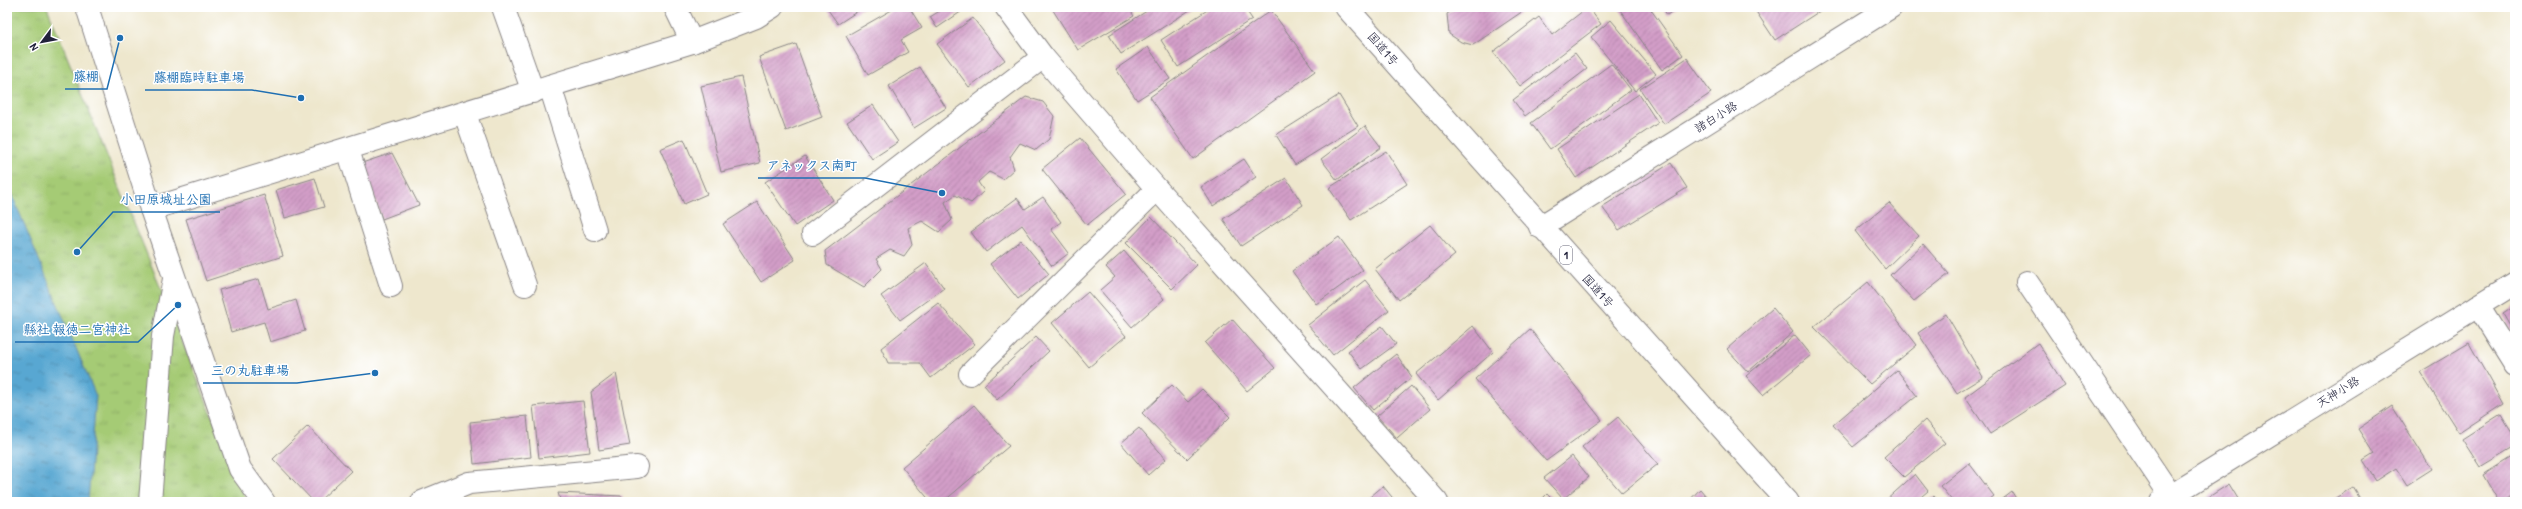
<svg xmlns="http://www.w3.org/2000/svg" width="2522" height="509" viewBox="0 0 2522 509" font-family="'Patrick Hand','Klee One',sans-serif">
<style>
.park{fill:url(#park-tufts);stroke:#647658}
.water{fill:url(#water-ripples);stroke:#3d6486}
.building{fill:url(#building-hatch)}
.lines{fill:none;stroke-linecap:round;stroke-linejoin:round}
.minor-casing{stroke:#888484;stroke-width:24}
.highway-casing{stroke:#888484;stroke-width:24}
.minor{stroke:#fff;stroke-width:22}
.highway{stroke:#fff;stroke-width:22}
.labels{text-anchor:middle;stroke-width:3;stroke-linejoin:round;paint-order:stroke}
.shield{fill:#fff;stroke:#646476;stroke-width:1}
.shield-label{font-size:11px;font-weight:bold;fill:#22223b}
.street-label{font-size:12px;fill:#22223b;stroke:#fff}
.leader{fill:none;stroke:#1f6fb2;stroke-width:1.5}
.callout-dot{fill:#1f6fb2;stroke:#fff;stroke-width:1.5}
.callout-label{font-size:13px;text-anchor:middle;font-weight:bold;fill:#1f6fb2;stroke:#fff;stroke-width:3;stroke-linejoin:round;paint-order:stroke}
</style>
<defs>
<pattern id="park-tufts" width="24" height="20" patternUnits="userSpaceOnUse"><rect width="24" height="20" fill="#a5cb75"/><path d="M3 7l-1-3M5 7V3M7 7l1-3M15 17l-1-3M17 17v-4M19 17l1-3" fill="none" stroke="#8eae66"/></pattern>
<pattern id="water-ripples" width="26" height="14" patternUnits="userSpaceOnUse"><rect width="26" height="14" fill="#58a7d2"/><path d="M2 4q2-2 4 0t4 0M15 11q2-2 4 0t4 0" fill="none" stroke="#4888ac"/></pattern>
<pattern id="building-hatch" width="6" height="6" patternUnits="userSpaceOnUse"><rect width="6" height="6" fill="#d39ec8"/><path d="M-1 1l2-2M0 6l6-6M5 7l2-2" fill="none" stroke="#ab80a4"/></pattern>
</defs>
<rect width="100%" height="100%" fill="#fff"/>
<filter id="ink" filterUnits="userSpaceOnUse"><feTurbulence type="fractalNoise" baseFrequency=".025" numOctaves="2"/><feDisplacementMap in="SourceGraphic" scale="8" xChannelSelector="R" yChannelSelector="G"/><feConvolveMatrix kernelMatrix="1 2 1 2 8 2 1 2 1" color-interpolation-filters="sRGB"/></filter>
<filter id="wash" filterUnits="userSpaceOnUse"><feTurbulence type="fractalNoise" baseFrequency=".012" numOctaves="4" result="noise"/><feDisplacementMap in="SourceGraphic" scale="16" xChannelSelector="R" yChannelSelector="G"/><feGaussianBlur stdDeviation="0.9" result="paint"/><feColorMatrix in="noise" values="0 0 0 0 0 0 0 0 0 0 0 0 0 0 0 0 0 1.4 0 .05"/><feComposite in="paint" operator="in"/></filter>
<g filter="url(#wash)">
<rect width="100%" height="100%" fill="#eee7cd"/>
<polygon class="park" points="7,7 47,7 247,502 7,502"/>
<polygon class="water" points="7,183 96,396 88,502 7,502"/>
<g id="blocks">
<g class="building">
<polygon points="826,7 864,7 838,24"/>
<polygon points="897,7 909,7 922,28 901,40 908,52 868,75 846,36"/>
<polygon points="946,7 968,7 937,28 930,17"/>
<polygon points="1051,7 1128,7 1134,16 1078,50"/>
<polygon points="1153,7 1188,7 1190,10 1121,54 1109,35"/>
<polygon points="1212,7 1244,7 1252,19 1178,67 1161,40"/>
<polygon points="1457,7 1529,7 1473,45 1461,42 1449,34 1447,14"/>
<polygon points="1588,7 1601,24 1520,86 1493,52 1539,17 1552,35"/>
<polygon points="1618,7 1649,7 1683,55 1662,70"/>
<polygon points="1662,7 1679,7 1667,15"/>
<polygon points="1753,7 1826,7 1775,40"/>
<polygon points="1271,10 1315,71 1193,159 1150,97"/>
<polygon points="973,18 1005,60 969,87 937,44"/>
<polygon points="1611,20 1656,74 1635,91 1591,37"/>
<polygon points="796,44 822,117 786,131 759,57"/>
<polygon points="1148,47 1170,79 1137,100 1116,69"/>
<polygon points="1575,53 1587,69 1525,116 1513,100"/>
<polygon points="1687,58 1711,93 1664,124 1640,89"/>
<polygon points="1611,64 1631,90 1550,149 1531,123"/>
<polygon points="920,67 946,108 914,128 889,86"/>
<polygon points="741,77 760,163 721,172 701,86"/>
<polygon points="1639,94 1658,123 1576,178 1557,149"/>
<polygon points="1339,95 1358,126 1295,165 1276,135"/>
<polygon points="1026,97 1043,102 1054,116 1049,139 1036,150 1020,143 1010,157 1014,169 1003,179 989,172 978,182 984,191 971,203 955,195 945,202 952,220 939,232 922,221 908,228 912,245 904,256 890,250 876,259 882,269 864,287 827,265 825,251"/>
<polygon points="873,105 898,142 872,159 847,122"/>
<polygon points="1365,126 1381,147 1337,180 1321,159"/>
<polygon points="1080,138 1126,194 1087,225 1042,169"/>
<polygon points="684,139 707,194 684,204 660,149"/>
<polygon points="1386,151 1407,184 1351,220 1329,188"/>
<polygon points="392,153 419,205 382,219 362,163"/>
<polygon points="805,156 833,200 795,226 765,182"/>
<polygon points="1244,159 1256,177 1213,206 1201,187"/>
<polygon points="1671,163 1687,188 1619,230 1602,207"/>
<polygon points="315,178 324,207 285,218 276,190"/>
<polygon points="1286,178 1303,205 1241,246 1223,219"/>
<polygon points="264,195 283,256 206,281 186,219"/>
<polygon points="1043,197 1061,222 1051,229 1069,253 1052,266 1022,225 986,252 971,232 1017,198 1025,209"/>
<polygon points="757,202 795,260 761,282 723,224"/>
<polygon points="1889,203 1919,236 1885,269 1855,231"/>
<polygon points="1151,217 1197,265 1172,289 1126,243"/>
<polygon points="1430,225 1455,255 1399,300 1375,269"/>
<polygon points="1339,237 1363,270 1316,304 1292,271"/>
<polygon points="1021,240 1049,274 1018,299 990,264"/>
<polygon points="1923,244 1949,274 1914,301 1890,275"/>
<polygon points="1124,251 1164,299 1132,327 1100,290 1115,277 1106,267"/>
<polygon points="926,263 944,288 900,320 881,296"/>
<polygon points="259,279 268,309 296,300 305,331 270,342 264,322 231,332 219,290"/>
<polygon points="1365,280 1389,310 1333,355 1308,325"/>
<polygon points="1868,282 1917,345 1870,384 1814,327"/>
<polygon points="1088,292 1126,336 1089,367 1052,323"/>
<polygon points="938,303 975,344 931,378 920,363 888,363 881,348"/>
<polygon points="2515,306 2515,335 2503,314"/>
<polygon points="1773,308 1793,332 1748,372 1727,349"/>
<polygon points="1946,314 1983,377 1957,393 1918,333"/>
<polygon points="1232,319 1275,368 1247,391 1205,343"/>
<polygon points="1382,326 1396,344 1362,369 1348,351"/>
<polygon points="1473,326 1493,352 1438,400 1416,374"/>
<polygon points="1530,329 1602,420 1546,461 1475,379"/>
<polygon points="1795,335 1811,355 1763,395 1746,376"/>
<polygon points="1036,337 1049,351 997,400 984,385"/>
<polygon points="2038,343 2065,386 1990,434 1965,397"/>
<polygon points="2469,343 2503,404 2459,433 2420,372"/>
<polygon points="1396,354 1412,377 1373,410 1354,388"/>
<polygon points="1897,370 1917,396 1853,447 1833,425"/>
<polygon points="616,373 630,445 599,450 591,392"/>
<polygon points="1172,385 1188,402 1202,389 1230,417 1187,459 1142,413"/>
<polygon points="1411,386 1430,409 1397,438 1377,416"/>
<polygon points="583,401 590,452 539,458 533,406"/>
<polygon points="974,405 1009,446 943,502 931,502 902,467"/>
<polygon points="2392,406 2432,469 2407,485 2396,468 2376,481 2363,461 2374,454 2358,429"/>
<polygon points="2501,414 2515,437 2515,446 2480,467 2462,439"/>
<polygon points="527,416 531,457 474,464 470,422"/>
<polygon points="1618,417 1658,464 1622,493 1582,447"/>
<polygon points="1925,420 1945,443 1904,477 1884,457"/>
<polygon points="308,426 351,471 318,502 314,502 273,459"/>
<polygon points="1139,428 1166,459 1148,475 1121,443"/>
<polygon points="2515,455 2515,494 2499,502 2483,475"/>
<polygon points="1572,456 1589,477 1563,499 1544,478"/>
<polygon points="1969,463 1994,496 1986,502 1953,502 1940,486"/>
<polygon points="1915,474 1928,491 1915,502 1884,502"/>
<polygon points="2229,484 2240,502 2201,502"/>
<polygon points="1383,486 1396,502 1364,502"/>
<polygon points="2353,487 2362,502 2329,502"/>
<polygon points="1700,489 1711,502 1688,502"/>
<polygon points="2012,492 2018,502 1999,502"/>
<polygon points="558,493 622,496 623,502 561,502"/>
<polygon points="1547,494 1555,502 1539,502"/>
<polygon points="1934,496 1939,502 1926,502"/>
</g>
</g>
</g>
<g filter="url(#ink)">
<use href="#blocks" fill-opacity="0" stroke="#888484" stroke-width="1"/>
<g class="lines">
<g class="minor-casing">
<g id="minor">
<polyline points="87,7 151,209 240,469 264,502"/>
<polyline points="503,7 533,92"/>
<polyline points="675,7 692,42"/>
<polyline points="1006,7 1043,57 1157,189 1437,502"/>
<polyline points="550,86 595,230"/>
<polyline points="465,114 525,285"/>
<polyline points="348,150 391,286"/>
<polyline points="151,209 692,42 756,17 772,7"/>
<polyline points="1540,227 1891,7"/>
<polyline points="813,234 1043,57"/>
<polyline points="2027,282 2171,496"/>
<polyline points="2478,306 2515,365"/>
<polyline points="970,374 1157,189"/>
<polyline points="150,502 163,336 174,279"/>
<polyline points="422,502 469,483 637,467"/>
<polyline points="2161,502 2515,283"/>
</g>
</g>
<g class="highway-casing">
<polyline id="highway" points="1346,7 1788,502"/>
</g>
<use href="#minor" class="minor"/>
<use href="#highway" class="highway"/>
</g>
</g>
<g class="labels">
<rect class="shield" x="1560" y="246" width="12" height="18" rx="3"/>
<g class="shield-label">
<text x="1566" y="259">1</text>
</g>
<g class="street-label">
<text transform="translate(1383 49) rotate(49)" y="4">国道1号</text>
<text transform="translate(1716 117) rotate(-32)" y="4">諸白小路</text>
<text transform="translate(1598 291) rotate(48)" y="4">国道1号</text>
<text transform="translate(2338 392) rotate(-32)" y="4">天神小路</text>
</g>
</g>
<path class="leader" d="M120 38L107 89H65M301 98L252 90H145M942 193L865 178H758M77 252L113 212H220M178 305L138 342H15M375 373L297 383H203"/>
<g class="callout-dot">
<circle cx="120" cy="38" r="4"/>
<circle cx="301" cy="98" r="4"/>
<circle cx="942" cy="193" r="4"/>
<circle cx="77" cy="252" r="4"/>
<circle cx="178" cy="305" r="4"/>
<circle cx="375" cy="373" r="4"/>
</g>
<g class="callout-label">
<text x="86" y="81">藤棚</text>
<text x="199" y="82">藤棚臨時駐車場</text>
<text x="812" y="170">アネックス南町</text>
<text x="166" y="204">小田原城址公園</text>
<text x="77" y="334">縣社 報徳二宮神社</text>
<text x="250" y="375">三の丸駐車場</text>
</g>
<rect width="2522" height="509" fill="none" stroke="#fff" stroke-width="24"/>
<g transform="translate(42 42) rotate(238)" stroke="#ffffff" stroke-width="3" paint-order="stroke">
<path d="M0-3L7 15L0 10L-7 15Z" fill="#22223b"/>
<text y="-6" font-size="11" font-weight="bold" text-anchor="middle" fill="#22223b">N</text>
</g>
</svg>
